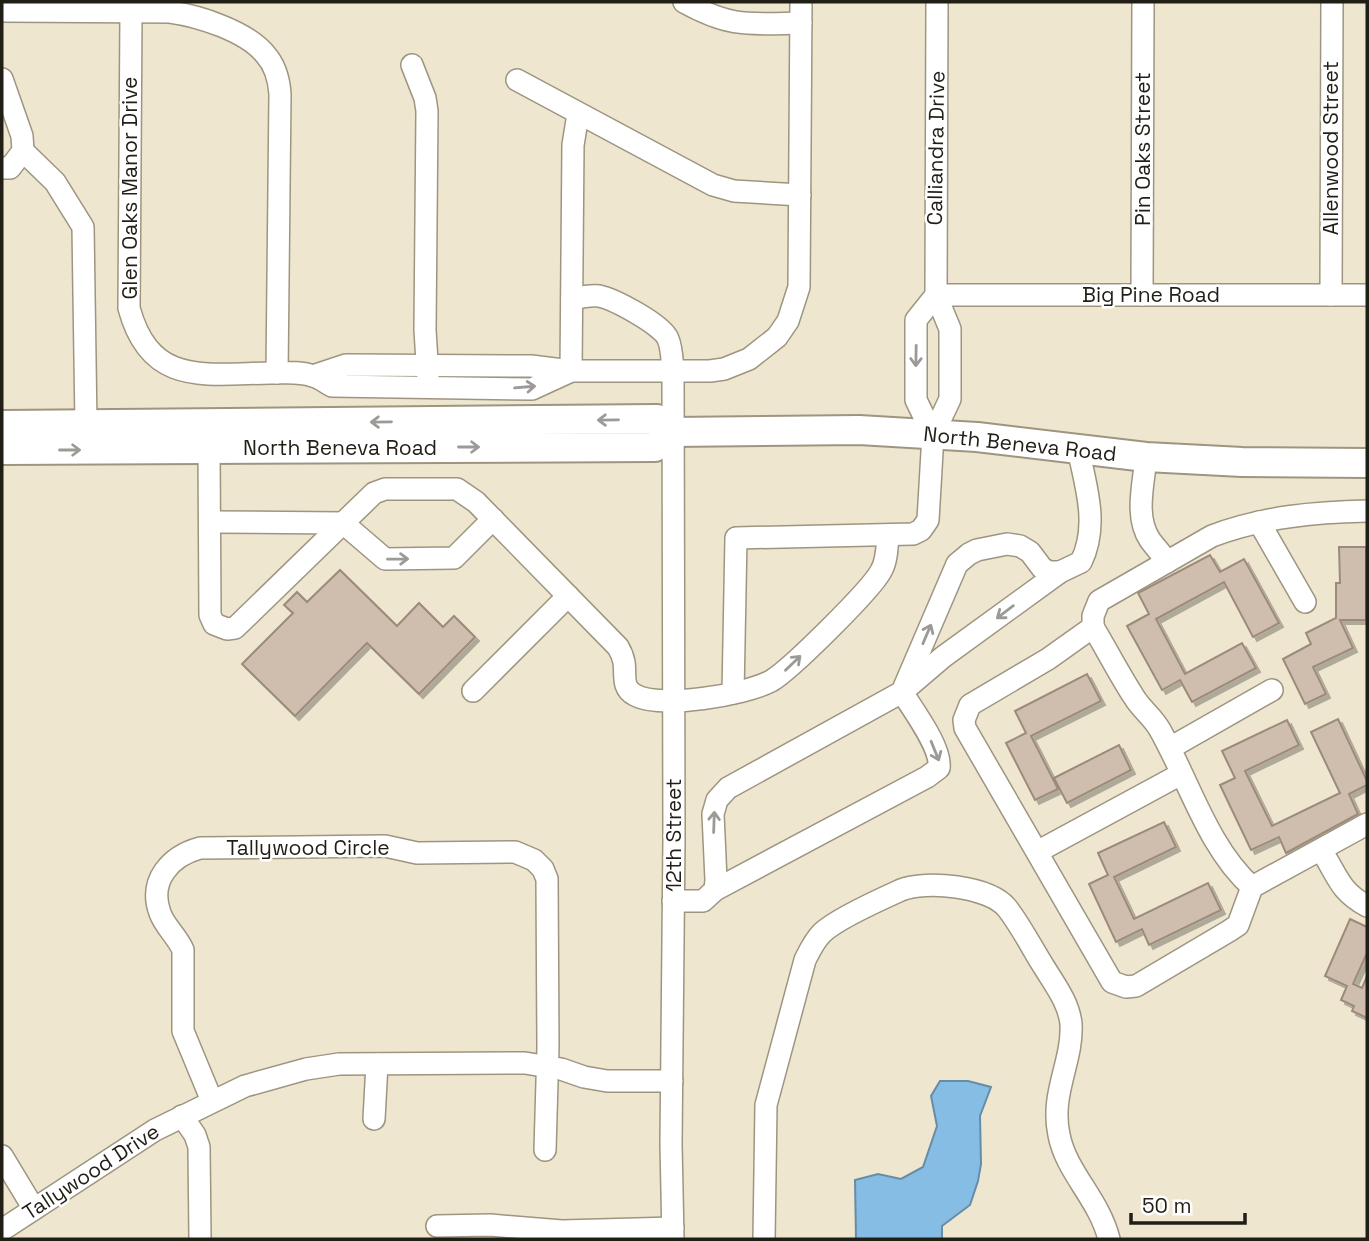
<svg xmlns="http://www.w3.org/2000/svg" width="1369" height="1241" viewBox="0 0 1369 1241" font-family="'Space Grotesk',sans-serif">
<style>
.water{fill:#85bde4;stroke:#678da6;stroke-width:2}
.building{fill:#cfbdad;stroke:#9c8b7b;stroke-width:2;filter:url(#shadow)}
.lines{fill:none;stroke-linecap:round;stroke-linejoin:round}
.minor-casing{stroke:#9d9580;stroke-width:24}
.major-casing{stroke:#9d9580;stroke-width:32}
.minor{stroke:#fff;stroke-width:21}
.major{stroke:#fff;stroke-width:28}
.oneway{stroke:#9b9a96}
.labels{text-anchor:middle;stroke-width:5;stroke-linejoin:round;paint-order:stroke}
.street-label{font-size:21px;fill:#211e16;stroke:#fff}
</style>
<defs>
<filter id="shadow"><feDropShadow dx="4" dy="4" stdDeviation="0" flood-color="#0004"/></filter>
</defs>
<rect width="100%" height="100%" fill="#efe6d0"/>
<polygon class="water" points="940,1081 968,1081 991,1087 980,1116 981,1164 978,1181 970,1205 942,1226 942,1239 856,1239 855,1180 878,1174 901,1179 923,1167 937,1126 931,1096"/>
<g class="building">
<polygon points="1339,547 1366,547 1366,620 1340,620 1353,648 1313,667 1326,694 1305,704 1283,659 1311,644 1306,633 1336,618 1336,583 1340,583"/>
<polygon points="1210,555 1220,572 1244,559 1279,623 1253,637 1224,582 1156,619 1185,674 1242,643 1256,668 1192,702 1180,680 1162,690 1127,626 1149,614 1138,593"/>
<polygon points="340,570 397,626 419,603 443,627 454,616 475,637 419,694 367,643 295,716 242,664 293,613 284,605 297,592 307,602"/>
<polygon points="1087,674 1101,701 1031,736 1058,789 1035,800 1006,743 1026,733 1015,711"/>
<polygon points="1338,719 1367,781 1367,785 1349,794 1358,814 1286,853 1279,837 1251,850 1220,785 1235,778 1222,751 1287,720 1299,745 1245,771 1272,826 1340,793 1311,732"/>
<polygon points="1119,745 1131,770 1067,803 1054,778"/>
<polygon points="1164,822 1176,847 1114,877 1134,919 1208,883 1221,910 1149,945 1142,929 1116,942 1089,884 1108,875 1098,853"/>
<polygon points="1350,919 1367,927 1367,953 1353,984 1362,988 1367,976 1367,1018 1352,1011 1354,1006 1341,1000 1347,986 1325,976"/>
</g>
<g class="lines">
<g class="minor-casing">
<g id="minor">
<path d="M 125,2 L 131,12 L 129,308 C 150,386 203,374 270,373 C 283,373 300,371 313,376 C 320,378 326,383 332,386 L 532,389 L 569,372"/>
<path d="M 684,2 C 731,28 749,24 801,23"/>
<path d="M 2,11 L 170,12 C 199,16 246,31 265,54 C 275,65 279,79 280,94 L 277,373"/>
<polyline points="412,65 425,98 427,111 425,330 428,378"/>
<polyline points="2,79 22,136 23,151 10,168 2,168"/>
<polyline points="517,80 713,185 734,191 800,195"/>
<polyline points="23,151 55,182 83,227 86,425"/>
<polyline points="936,295 1367,295"/>
<polyline points="1142,295 1143,2"/>
<polyline points="1331,295 1332,2"/>
<path d="M 572,299 C 581,297 590,295 599,296 C 614,299 663,325 668,339 C 672,348 672,361 673,371 L 674,839 L 671,1144 L 673,1239"/>
<polyline points="571,371 573,145 578,114"/>
<polyline points="313,376 346,365 531,366 571,371 710,371 724,369 749,359 777,337 788,321 799,287 801,2"/>
<polyline points="933,435 916,400 916,320 936,295"/>
<path d="M 209,449 L 210,615 L 214,624 L 227,629 L 235,628 L 374,493 L 385,489 L 457,489 L 476,502 L 618,647 C 621,652 623,657 624,662 C 626,674 621,688 635,695 C 661,709 745,695 771,681 C 790,670 871,590 881,571 C 887,561 887,547 888,535"/>
<path d="M 1146,457 C 1144,483 1134,516 1150,540 C 1155,547 1162,554 1167,562"/>
<path d="M 1367,511 C 1315,512 1262,517 1212,536 L 1099,601 L 1093,616 L 1093,627 L 1048,659 L 970,705 L 964,720 L 965,728 L 1112,982 L 1126,987 L 1136,986 L 1229,931 L 1238,925 L 1252,887 L 1367,824"/>
<polyline points="210,522 343,523 385,559 454,558 493,519"/>
<polyline points="1259,522 1305,602"/>
<path d="M 1093,627 C 1107,650 1119,674 1134,697 C 1141,709 1153,717 1160,730 C 1189,781 1208,848 1252,887"/>
<polyline points="473,691 568,596"/>
<polyline points="733,693 736,538 913,534 921,530 928,520 933,435 950,399 950,329 936,295 937,2"/>
<polyline points="1170,748 1272,690"/>
<path d="M 1321,850 C 1338,876 1339,891 1367,906"/>
<polyline points="1037,852 1181,774"/>
<polyline points="715,890 716,880 713,814 717,800 728,788 902,692 957,564 969,554 977,550 1007,544 1020,546 1030,552 1042,568 1049,572 1060,572"/>
<path d="M 673,901 L 703,901 L 715,890 L 927,777 L 939,768 C 942,748 913,710 902,692 L 943,657 L 1060,572 L 1081,562 C 1099,526 1086,486 1078,449"/>
<path d="M 212,1101 L 183,1031 L 183,950 C 177,936 165,927 160,913 C 148,880 171,856 200,848 L 385,846 L 417,853 L 515,852 L 534,860 L 543,869 L 547,879 L 548,1047 L 545,1150"/>
<polyline points="182,1116 195,1135 199,1147 200,1239"/>
<polyline points="374,1119 377,1064"/>
<polyline points="2,1156 34,1209"/>
<polyline points="437,1226 490,1225 562,1231 673,1228"/>
<polyline points="2,1230 155,1130 245,1086 306,1069 339,1064 525,1063 561,1069 584,1077 607,1081 672,1081"/>
<path d="M 764,1239 L 766,1105 L 805,960 C 810,950 814,941 822,933 C 836,919 881,899 901,890 C 926,880 989,886 1007,908 C 1021,926 1032,948 1044,967 C 1055,985 1069,1003 1071,1024 C 1073,1062 1050,1093 1059,1135 C 1066,1172 1099,1199 1109,1239"/>
</g>
</g>
<g class="major-casing">
<g id="major">
<polyline points="2,425 657,419 672,432 859,430 977,437 1146,457 1242,462 1367,463"/>
<polyline points="2,450 655,447 672,432"/>
</g>
</g>
<use href="#minor" class="minor"/>
<use href="#major" class="major"/>
</g>
<defs><path id="oneway-shaft" d="M-6 0H5M1.5-3L5.5 0L1.5 3" fill="none" stroke-width="1.6" stroke-linecap="round" stroke-linejoin="round" transform="scale(1.75)"/></defs>
<g class="oneway">
<use href="#oneway-shaft" transform="translate(916 356) rotate(91)"/>
<use href="#oneway-shaft" transform="translate(525 387) rotate(-5)"/>
<use href="#oneway-shaft" transform="translate(608 420) rotate(179)"/>
<use href="#oneway-shaft" transform="translate(381 422) rotate(179)"/>
<use href="#oneway-shaft" transform="translate(469 447)"/>
<use href="#oneway-shaft" transform="translate(70 450)"/>
<use href="#oneway-shaft" transform="translate(398 559) rotate(-1)"/>
<use href="#oneway-shaft" transform="translate(1005 612) rotate(143)"/>
<use href="#oneway-shaft" transform="translate(927 634) rotate(-67)"/>
<use href="#oneway-shaft" transform="translate(793 663) rotate(-44)"/>
<use href="#oneway-shaft" transform="translate(935 751) rotate(68)"/>
<use href="#oneway-shaft" transform="translate(714 822) rotate(-88)"/>
</g>
<g class="labels">
<g class="street-label">
<text transform="translate(936 148) rotate(-89)" y="7">Calliandra Drive</text>
<text transform="translate(1331 148) rotate(-90)" y="7">Allenwood Street</text>
<text transform="translate(1143 149) rotate(-90)" y="7">Pin Oaks Street</text>
<text transform="translate(130 188) rotate(-90)" y="7">Glen Oaks Manor Drive</text>
<text x="1151" y="302">Big Pine Road</text>
<text transform="translate(1020 444) rotate(6)" y="7">North Beneva Road</text>
<text x="340" y="455">North Beneva Road</text>
<text transform="translate(674 835) rotate(-90)" y="7">12th Street</text>
<text x="308" y="855">Tallywood Circle</text>
<text transform="translate(91 1172) rotate(-33)" y="7">Tallywood Drive</text>
</g>
</g>
<rect width="1369" height="1241" fill="none" stroke="#211e16" stroke-width="7"/>
<path d="M1131 1213v10h114v-10" fill="none" stroke="#211e16" stroke-width="3.5"/>
<text x="1142" y="1213" font-size="21" fill="#211e16" stroke="#ffffff" stroke-width="5" paint-order="stroke">50 m</text>
</svg>
